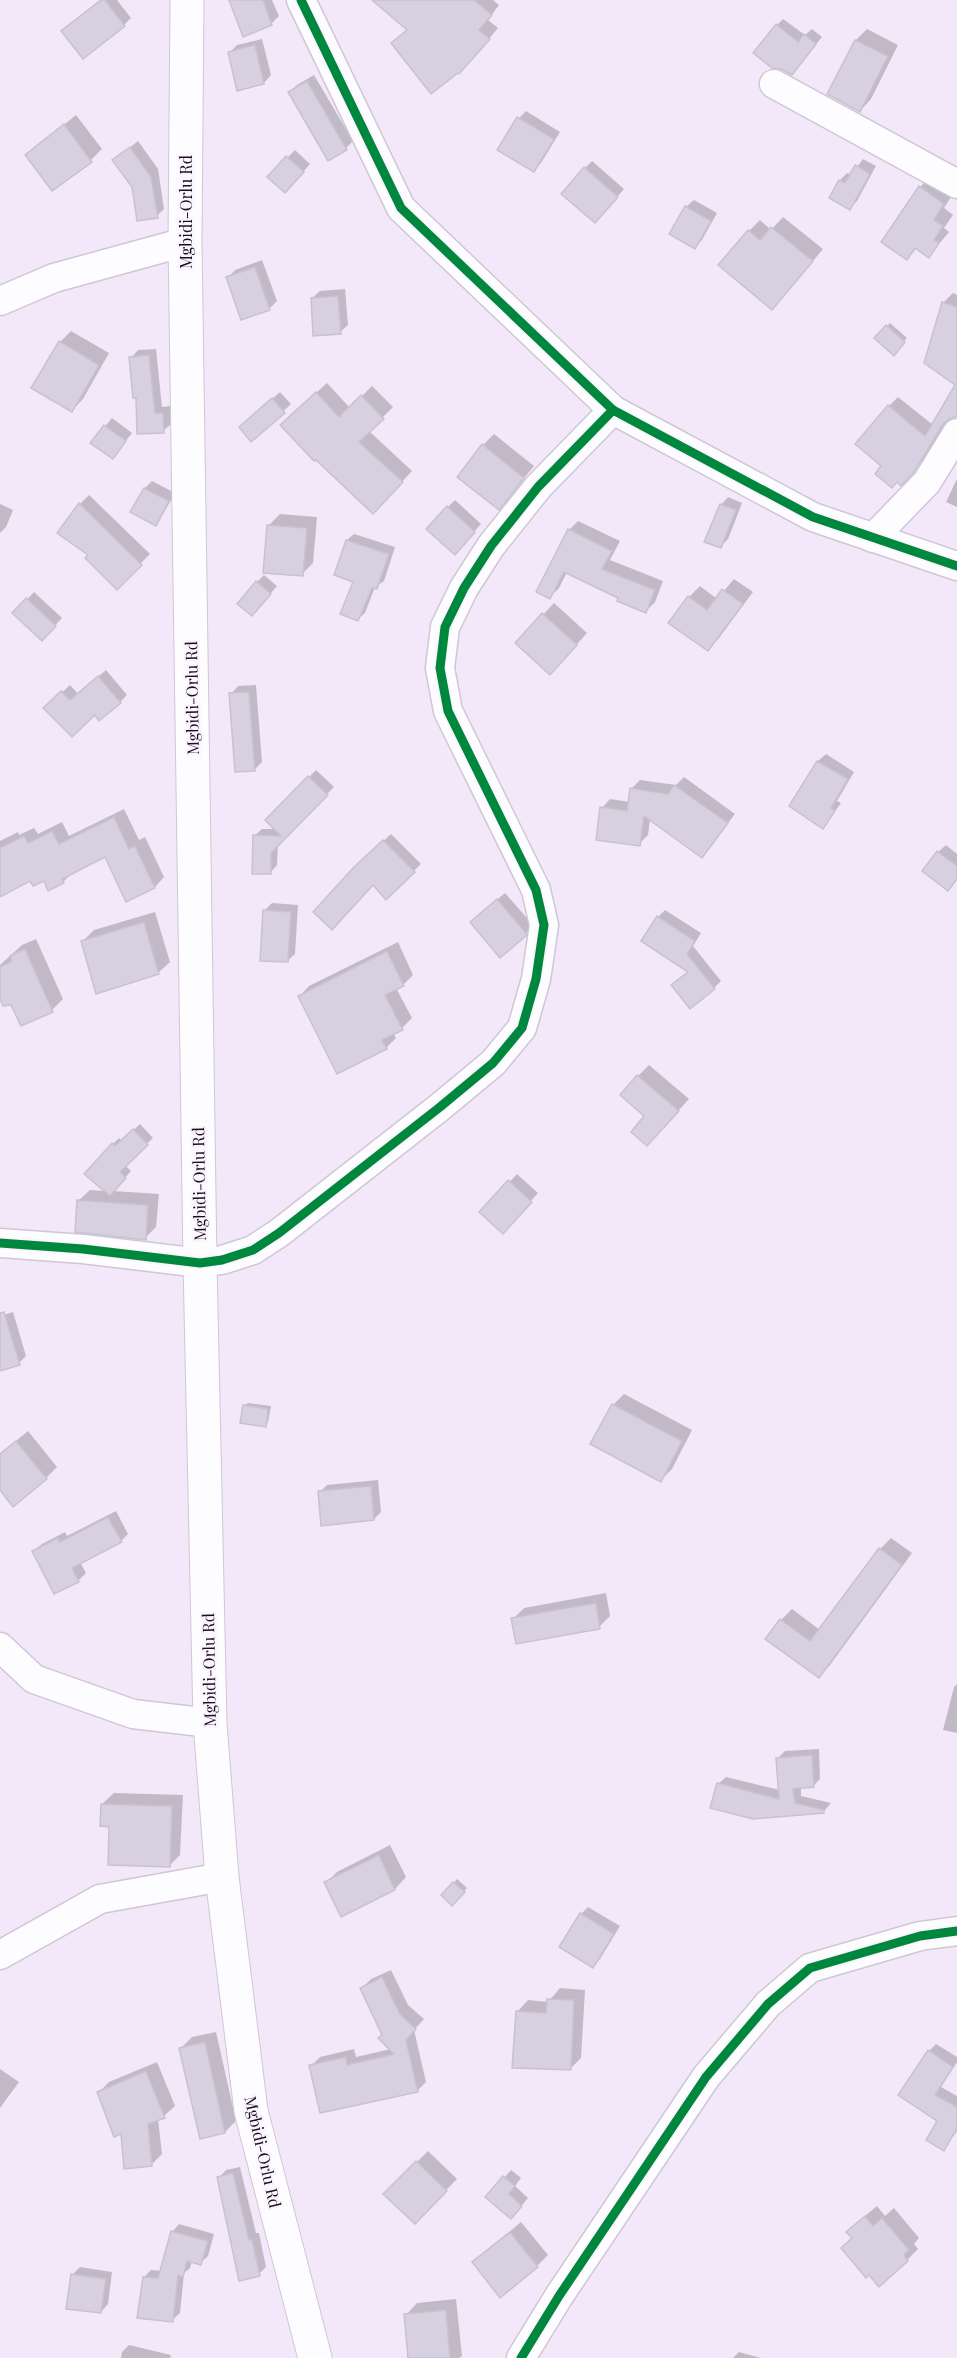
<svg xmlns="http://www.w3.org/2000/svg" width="957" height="2358" viewBox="0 0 957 2358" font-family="'Playfair Display',serif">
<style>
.shadow{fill:#0003}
.building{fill:#d6d0e1;stroke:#c8c1d2;stroke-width:1.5}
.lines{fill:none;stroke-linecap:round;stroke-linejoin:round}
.minor-casing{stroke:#d0c6d6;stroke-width:31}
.major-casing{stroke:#d0c6d6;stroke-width:35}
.minor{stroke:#fdfcfe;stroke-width:28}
.major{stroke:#fdfcfe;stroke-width:33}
.cycleway-casing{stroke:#fbf5fe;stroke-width:13}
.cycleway{stroke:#00873e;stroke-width:9}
.labels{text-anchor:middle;stroke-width:5;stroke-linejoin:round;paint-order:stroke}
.street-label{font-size:16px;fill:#190e1e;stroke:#fbf5fe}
</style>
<rect width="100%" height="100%" fill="#f3e8f9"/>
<g class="shadow">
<polygon points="101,0 117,0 131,18 124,25 63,31"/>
<polygon points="230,0 272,0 279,16 271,24"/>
<polygon points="387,0 493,0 499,5 488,20 498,28 469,63 408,29"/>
<polygon points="783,19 805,35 812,29 822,37 792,73 777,25"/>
<polygon points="867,29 898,45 871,99 860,111 856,40"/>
<polygon points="262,39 271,75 264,83 230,52 237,45"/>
<polygon points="314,75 353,141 346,148 290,92 297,85"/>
<polygon points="526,111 560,132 541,163 534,170 519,118"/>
<polygon points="76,115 102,149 91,160 52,189 27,155"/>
<polygon points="138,141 158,169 164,209 157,216 114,160"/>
<polygon points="295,150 310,164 293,184 287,158"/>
<polygon points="863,159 876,166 857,201 850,208 840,180 847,173 851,175"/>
<polygon points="592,161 624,189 602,214 585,168"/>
<polygon points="931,176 954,192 944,208 953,215 944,228 949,232 929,256 917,248 907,258 920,187"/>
<polygon points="694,200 717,213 702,240 695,247 686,207"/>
<polygon points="783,217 823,249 783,297 749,231 760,220 771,230"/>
<polygon points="262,260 277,301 269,309 228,278 235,270"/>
<polygon points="345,289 348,325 340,332 312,298 320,291"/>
<polygon points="953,293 957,295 957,384 943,303"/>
<polygon points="890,323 907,338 894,353 876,338"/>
<polygon points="71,331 109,353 83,399 72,410 60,342"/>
<polygon points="156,349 162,407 170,406 171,424 163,431 137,396 131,358 138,350"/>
<polygon points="327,383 350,408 372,386 393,407 369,431 412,471 384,501 293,414"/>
<polygon points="280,392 291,404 252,440 248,420"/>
<polygon points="957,396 957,414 950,417 923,460 900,484 883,466 889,406 898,397 933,425"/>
<polygon points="112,418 132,433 113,457 92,443"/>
<polygon points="494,434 534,466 499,508 483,445"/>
<polygon points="957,479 957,507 946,502"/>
<polygon points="152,481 175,493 162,516 155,524 145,488"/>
<polygon points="89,495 150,554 117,587 90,555 80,504"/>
<polygon points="728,497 742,503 728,539 720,547 721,505"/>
<polygon points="455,500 481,524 462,545 448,507"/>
<polygon points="0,504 13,510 6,527 0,533"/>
<polygon points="280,514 317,517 313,563 302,574 269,525"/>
<polygon points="578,521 620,541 610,560 663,581 655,602 646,611 567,572 559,588 550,597 569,530"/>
<polygon points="354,534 395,547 384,581 375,587 365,613 358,619 356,581 347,540"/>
<polygon points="264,575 277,586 259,607 257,582"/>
<polygon points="734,579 753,592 719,638 708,649 689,597 700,586 717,599"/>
<polygon points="34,592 62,618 42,639 14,613"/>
<polygon points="554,603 587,633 561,662 517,643"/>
<polygon points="106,670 127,695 120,702 95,713 45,708 70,685 78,694"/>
<polygon points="256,685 262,762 255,769 231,694 238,686"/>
<polygon points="826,754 854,772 837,801 841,803 823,827 791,806 818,761"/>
<polygon points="316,770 334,787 278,844 277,865 270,873 254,836 262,829 277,829 267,820"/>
<polygon points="684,777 735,814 702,856 650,819 648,835 639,844 602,808 610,799 630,802 631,789 640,780 676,785"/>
<polygon points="124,809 139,840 145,837 164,877 155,887 127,900 106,855 72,873 63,882 31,879 0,895 0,841 18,832 19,835 34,828 38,834 62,822 69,836"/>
<polygon points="391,834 421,864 386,897 355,868"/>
<polygon points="946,845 957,854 957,879 948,889 938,852"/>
<polygon points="505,893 533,925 525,935 479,915"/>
<polygon points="272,903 298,905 295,954 287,961 264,911"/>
<polygon points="665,910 701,933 693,946 721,981 714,988 673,985 689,971 658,917"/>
<polygon points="155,912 170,962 158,973 82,942 94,930"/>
<polygon points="36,939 63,999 52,1010 12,1004 0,995 0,965 22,945"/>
<polygon points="398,942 413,975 403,985 396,988 412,1018 402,1028 393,1033 396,1038 386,1048 300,996 309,986"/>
<polygon points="649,1065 689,1099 658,1133 646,1116 638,1076"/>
<polygon points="140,1124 153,1138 125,1165 131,1171 113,1191 159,1194 156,1227 145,1238 78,1201 90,1190 106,1191 113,1144 119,1138 122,1141"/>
<polygon points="517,1174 538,1193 510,1225 481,1212"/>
<polygon points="13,1312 26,1356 19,1363 0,1369 0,1316"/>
<polygon points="624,1394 692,1430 672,1469 661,1480 613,1405"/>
<polygon points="248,1403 271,1406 268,1422 265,1426 244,1406"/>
<polygon points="28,1431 57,1467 46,1478 0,1488 0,1454"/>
<polygon points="378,1480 381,1512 374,1519 320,1492 327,1485"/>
<polygon points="116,1511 128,1534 121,1541 80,1562 86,1573 78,1581 55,1592 34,1551 42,1544 65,1532 67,1536"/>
<polygon points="891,1538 912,1553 830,1665 819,1677 781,1620 792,1609 820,1630 880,1549"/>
<polygon points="606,1593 610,1616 599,1627 513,1619 524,1608"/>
<polygon points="957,1684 957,1733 943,1730 954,1687"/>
<polygon points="819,1749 820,1779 813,1786 801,1787 801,1796 831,1803 824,1811 718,1784 726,1777 780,1790 777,1759 785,1751"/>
<polygon points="114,1793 183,1795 180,1855 169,1866 111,1825 102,1804"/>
<polygon points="390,1845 406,1877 395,1889 342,1914 326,1883 337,1872"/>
<polygon points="457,1879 467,1888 452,1904 443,1895"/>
<polygon points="588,1907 620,1926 600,1959 593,1966 581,1914"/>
<polygon points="391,1970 408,2005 424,2019 414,2030 426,2082 417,2091 311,2066 320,2057 354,2049 356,2057 391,2049 362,1988 371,1979"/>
<polygon points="560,1988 585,1990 581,2058 570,2069 517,2012 528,2000 548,2002"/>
<polygon points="216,2032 236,2121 225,2132 181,2048 192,2037"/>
<polygon points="936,2044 957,2057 957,2062 941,2087 957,2096 957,2131 944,2149 939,2120 900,2095 929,2051"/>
<polygon points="157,2062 175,2106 164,2116 158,2119 162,2154 152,2164 122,2132 99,2092 109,2082"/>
<polygon points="0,2069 19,2082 0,2108"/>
<polygon points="428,2151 457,2179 415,2222 385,2194"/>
<polygon points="240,2167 256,2233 259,2233 266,2267 259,2274 219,2178 226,2170"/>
<polygon points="511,2170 521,2178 515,2186 528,2198 518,2210 487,2197"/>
<polygon points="877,2206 885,2216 894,2208 919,2238 914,2244 918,2249 907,2260 853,2237 859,2221"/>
<polygon points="521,2222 548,2255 537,2266 474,2262"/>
<polygon points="179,2224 214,2234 208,2256 200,2263 192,2261 190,2268 184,2273 180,2313 172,2320 144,2277 151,2270 162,2271 172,2232"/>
<polygon points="80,2267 112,2272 108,2304 101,2312 72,2275"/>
<polygon points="456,2299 462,2356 459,2358 410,2358 406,2315 417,2303"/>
<polygon points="129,2345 171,2355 170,2358 121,2358 122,2352"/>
<polygon points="739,2352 761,2358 733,2358"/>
</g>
<g class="building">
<polygon points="101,0 105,0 125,26 83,59 61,31"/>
<polygon points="229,0 263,0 272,25 243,37"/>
<polygon points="372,0 474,0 492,15 479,30 490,39 459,74 458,73 431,94 391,43 407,30"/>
<polygon points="776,24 798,42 804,34 816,44 792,75 781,69 772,68 753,53"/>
<polygon points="855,40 888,56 860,112 827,94"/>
<polygon points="255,45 264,84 237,91 228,52"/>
<polygon points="307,81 347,150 328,161 288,92"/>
<polygon points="517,117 554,139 534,172 497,150"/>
<polygon points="64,124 92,162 52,191 25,155"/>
<polygon points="130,147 151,177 158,218 137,221 132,187 112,160"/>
<polygon points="286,156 304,172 285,193 267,177"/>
<polygon points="855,165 870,174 850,210 829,198 839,180 845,183"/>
<polygon points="584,167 618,197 595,223 561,194"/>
<polygon points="919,186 944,204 934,220 943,226 934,240 939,243 929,258 915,248 907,260 881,242"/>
<polygon points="685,206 711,221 695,249 669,234"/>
<polygon points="771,227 813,261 772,310 718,265 748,230 760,240"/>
<polygon points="255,267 270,310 241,320 226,277"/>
<polygon points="338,296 341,334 313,336 311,298"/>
<polygon points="942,302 957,307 957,416 949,419 943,424 914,472 901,486 897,482 892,488 875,474 881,466 855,444 888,405 925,436 955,385 924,363"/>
<polygon points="886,325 905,342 894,356 874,338"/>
<polygon points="59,341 99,365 72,412 31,388"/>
<polygon points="149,355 155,413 163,413 164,433 137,434 136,398 133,398 129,357"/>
<polygon points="316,392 339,417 361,395 384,419 359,442 403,482 373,514 316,460 314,461 280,425"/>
<polygon points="272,398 285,413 251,442 239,427"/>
<polygon points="104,425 126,441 113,459 90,443"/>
<polygon points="482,444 524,478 499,510 457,477"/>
<polygon points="144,488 169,501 156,526 130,512"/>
<polygon points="79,503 142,565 117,590 85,558 88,555 57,533"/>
<polygon points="720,504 736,510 721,548 704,542"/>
<polygon points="447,506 475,532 455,555 426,529"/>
<polygon points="267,525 307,528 303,576 263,573"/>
<polygon points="568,529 612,551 602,569 655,590 646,613 617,601 618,598 564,572 550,599 536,592"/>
<polygon points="346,540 389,554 377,589 372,588 358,621 340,614 353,582 334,575"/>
<polygon points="256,581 271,594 252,616 237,604"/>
<polygon points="722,589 743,604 708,651 668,623 688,596 707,610"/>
<polygon points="26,598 56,626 42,641 12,613"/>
<polygon points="542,613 577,645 550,675 515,643"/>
<polygon points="98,676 121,703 99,721 95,715 72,737 43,708 61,691 70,700"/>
<polygon points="249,692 255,771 235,772 229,693"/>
<polygon points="817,761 848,779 831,808 835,811 823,829 789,806"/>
<polygon points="308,776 328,795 271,853 271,874 252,874 253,835 281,836 265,820"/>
<polygon points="674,785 728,823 702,858 644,816 640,846 596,840 600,807 627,811 630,788 668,794"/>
<polygon points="114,817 129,849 135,846 155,888 126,902 105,857 62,879 64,883 48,891 44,881 33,886 30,881 0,897 0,848 24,836 28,843 52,831 59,844"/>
<polygon points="383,840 415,872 386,900 373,885 332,930 313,912 354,867"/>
<polygon points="937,851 957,866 957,879 948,891 922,871"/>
<polygon points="497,899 526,933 526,936 500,958 470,922"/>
<polygon points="263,910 291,912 288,962 260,961"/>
<polygon points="657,916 695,941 687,954 715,989 690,1009 671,985 688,972 641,941"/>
<polygon points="144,922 159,974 96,994 81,941"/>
<polygon points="25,949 53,1012 21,1026 11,1005 3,1006 0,999 0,967 12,961 10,956"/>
<polygon points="387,951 404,986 385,995 403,1030 382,1040 387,1049 337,1074 298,996"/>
<polygon points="637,1075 679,1111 647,1146 631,1132 644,1116 620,1095"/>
<polygon points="133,1129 148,1145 120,1172 126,1178 110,1196 84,1174 112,1143 115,1146"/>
<polygon points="508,1180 532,1202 503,1234 479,1212"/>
<polygon points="77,1200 148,1205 146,1240 75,1232"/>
<polygon points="4,1312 20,1365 0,1371 0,1313"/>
<polygon points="612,1404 682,1441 661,1482 590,1444"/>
<polygon points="243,1405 268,1409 266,1427 240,1423"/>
<polygon points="16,1441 47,1479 13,1507 0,1490 0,1454"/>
<polygon points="371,1486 374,1520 321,1526 318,1491"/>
<polygon points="108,1517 122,1542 72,1568 79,1582 54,1594 32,1551 58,1538 60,1542"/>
<polygon points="879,1548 902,1565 819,1678 765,1639 780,1619 810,1641"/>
<polygon points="596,1603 600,1629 516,1644 511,1618"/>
<polygon points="812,1755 814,1787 793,1789 795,1803 824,1810 824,1813 753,1819 710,1808 717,1783 779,1799 776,1758"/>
<polygon points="101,1804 172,1806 170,1867 108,1865 109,1827 100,1826"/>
<polygon points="379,1855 395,1890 341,1917 324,1882"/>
<polygon points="453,1882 465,1892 452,1906 441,1895"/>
<polygon points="580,1913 614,1934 593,1968 559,1947"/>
<polygon points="382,1977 400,2014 416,2029 406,2040 418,2092 320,2113 309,2065 346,2057 347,2065 394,2054 378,2038 382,2035 360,1988"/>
<polygon points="547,1999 574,2000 571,2070 512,2068 516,2011 546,2013"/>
<polygon points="205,2042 225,2133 200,2139 179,2048"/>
<polygon points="928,2050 953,2067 935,2095 957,2107 957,2128 944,2151 926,2140 937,2121 898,2095"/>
<polygon points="146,2071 165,2118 148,2124 152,2166 124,2169 121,2134 114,2137 97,2092"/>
<polygon points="416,2161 447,2191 415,2224 383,2194"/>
<polygon points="233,2173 249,2240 252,2239 260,2276 239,2281 217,2177"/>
<polygon points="503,2176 515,2186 509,2194 522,2206 511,2219 485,2197"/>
<polygon points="865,2216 873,2226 882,2218 909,2250 904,2255 908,2261 879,2287 869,2275 866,2278 841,2248 852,2238 846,2232"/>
<polygon points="171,2231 208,2241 201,2265 187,2261 183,2277 178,2275 173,2322 137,2318 143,2277 158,2278"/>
<polygon points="510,2232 538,2267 500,2298 472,2262"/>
<polygon points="71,2274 106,2279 101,2313 66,2309"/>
<polygon points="446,2310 450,2358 408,2358 404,2314"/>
</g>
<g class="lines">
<g class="minor-casing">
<g id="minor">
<polyline points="301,0 401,208 613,410 813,517 957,566"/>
<polyline points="774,84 957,184"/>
<polyline points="0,301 54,278 185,242"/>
<polyline points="873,538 927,482 957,433"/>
<polyline points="0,1243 83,1249 200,1263 222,1260 253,1250 279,1233 440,1107 493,1063 522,1028 536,979 544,925 536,890 448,711 440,668 445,627 464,588 491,546 538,487 613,410"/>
<polyline points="0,1647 34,1679 133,1714 210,1723"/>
<polyline points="0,1955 100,1899 222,1877"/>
<polyline points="521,2358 559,2296 706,2077 768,2004 810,1968 920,1936 957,1931"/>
</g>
</g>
<g class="major-casing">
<polyline id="major" points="187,0 185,242 200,1263 210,1723 222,1877 251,2111 315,2358"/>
</g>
<use href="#minor" class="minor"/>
<use href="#major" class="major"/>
<g class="cycleway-casing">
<g id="cycleway">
<polyline points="301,0 401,208 613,410 813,517 957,566"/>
<polyline points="0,1243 83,1249 200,1263 222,1260 253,1250 279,1233 440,1107 493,1063 522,1028 536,979 544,925 536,890 448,711 440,668 445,627 464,588 491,546 538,487 613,410"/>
<polyline points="521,2358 559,2296 706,2077 768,2004 810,1968 920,1936 957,1931"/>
</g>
</g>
<use href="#cycleway" class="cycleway"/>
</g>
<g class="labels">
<g class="street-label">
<text transform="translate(186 212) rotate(-90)" y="6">Mgbidi-Orlu Rd</text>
<text transform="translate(192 698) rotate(-91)" y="6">Mgbidi-Orlu Rd</text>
<text transform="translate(199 1184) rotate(-91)" y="6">Mgbidi-Orlu Rd</text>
<text transform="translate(209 1670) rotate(-91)" y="6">Mgbidi-Orlu Rd</text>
<text transform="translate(263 2152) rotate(77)" y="6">Mgbidi-Orlu Rd</text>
</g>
</g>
</svg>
